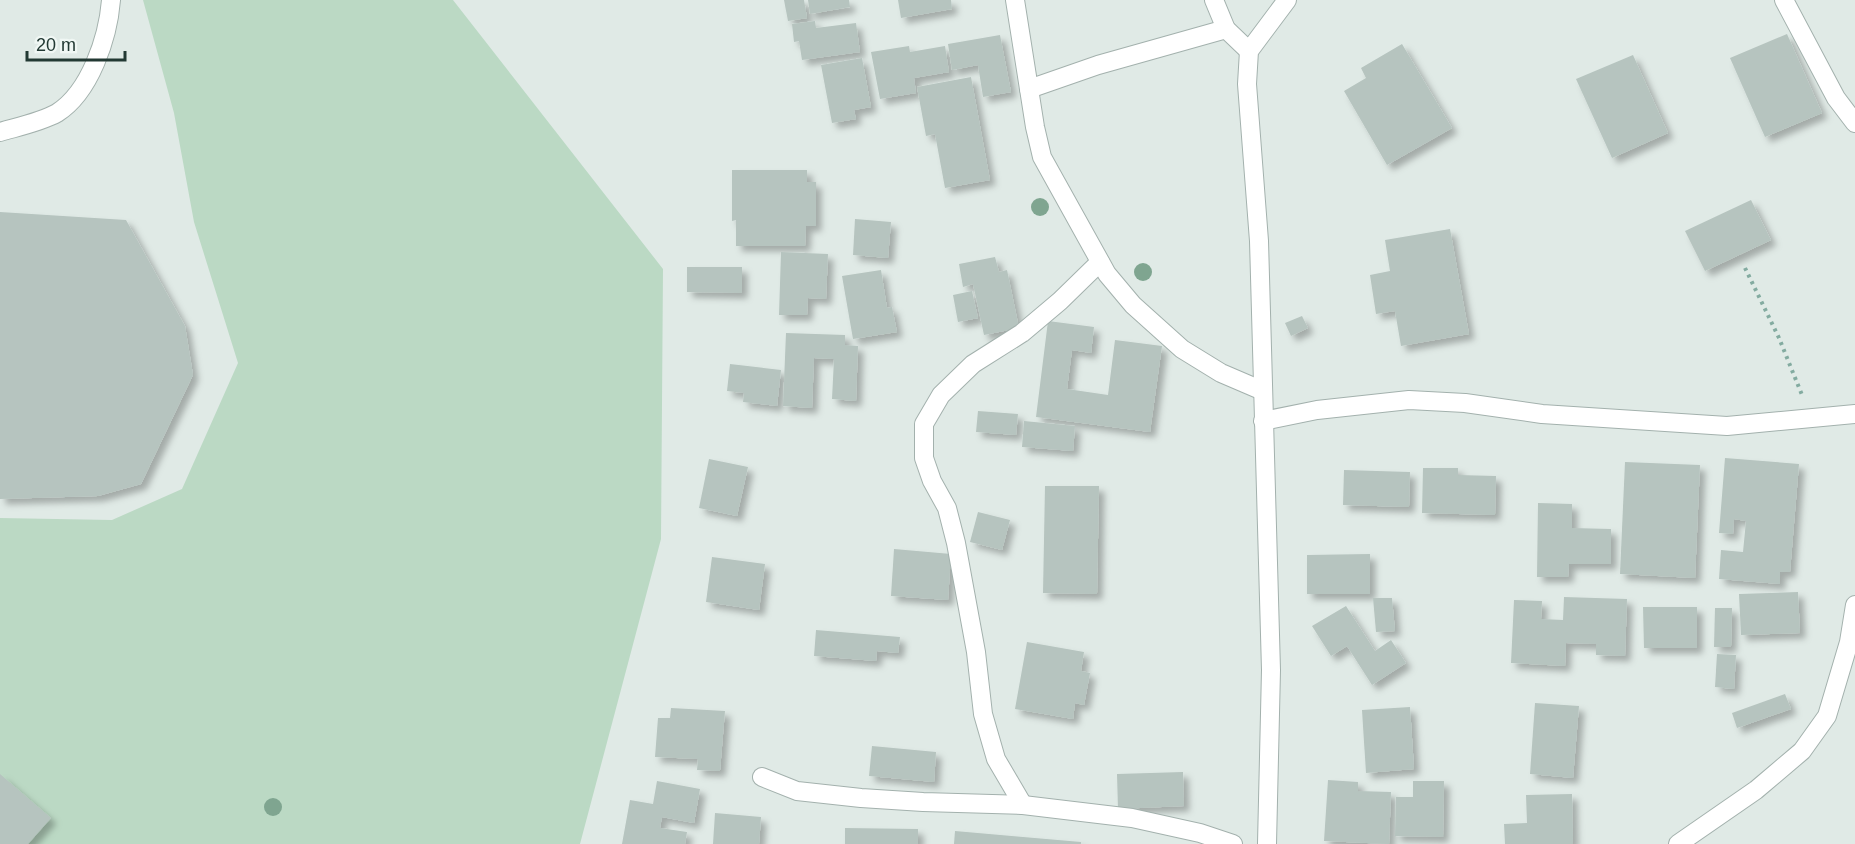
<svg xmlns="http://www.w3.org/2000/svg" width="1855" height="844" viewBox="0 0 1855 844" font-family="Helvetica,sans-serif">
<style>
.green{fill:#bbd9c4}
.building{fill:#b6c4bf;filter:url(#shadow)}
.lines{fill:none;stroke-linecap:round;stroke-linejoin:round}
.minor-casing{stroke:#a3b1ad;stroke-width:20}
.path{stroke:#83aba0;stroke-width:4;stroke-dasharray:3 4.5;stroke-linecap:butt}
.minor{stroke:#fff;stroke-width:18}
.tree{fill:#7fa590}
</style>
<defs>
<filter id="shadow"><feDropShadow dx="5.5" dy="5.5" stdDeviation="3" flood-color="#0004"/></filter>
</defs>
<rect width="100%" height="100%" fill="#e0eae6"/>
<polygon class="green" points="143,0 453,0 663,269 661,539 580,844 0,844 0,518 112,520 182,489 238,363 194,222 174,113"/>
<g class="building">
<polygon points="784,0 804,0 807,18 788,21"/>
<polygon points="808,0 849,0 850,7 810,14"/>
<polygon points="898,0 951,0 952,9 901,18"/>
<polygon points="815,21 816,28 856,23 860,52 802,60 799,41 794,42 792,24"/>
<polygon points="1787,34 1822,113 1765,137 1730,58"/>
<polygon points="1000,35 1011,92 983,97 978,65 952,70 948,44"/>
<polygon points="1402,44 1452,128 1387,165 1344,91 1366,78 1361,68"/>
<polygon points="909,46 910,52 945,46 949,72 914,78 916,93 880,99 871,52"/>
<polygon points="1633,55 1668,133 1612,158 1576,79"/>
<polygon points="862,58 871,107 854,110 856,119 832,123 821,65"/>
<polygon points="971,77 990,180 945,188 935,134 926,136 917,87"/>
<polygon points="732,170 807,170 807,182 816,182 816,226 806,226 805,246 736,246 736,220 732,221"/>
<polygon points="1751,200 1771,240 1705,271 1685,231"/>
<polygon points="0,212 126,220 185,326 193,375 141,484 98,496 0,499"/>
<polygon points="855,219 891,222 888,258 853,255"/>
<polygon points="1450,229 1469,334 1401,346 1395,311 1376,314 1370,275 1390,271 1385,240"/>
<polygon points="781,252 828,254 826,299 808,298 807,315 779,315"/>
<polygon points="995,257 999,272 1007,270 1019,328 984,335 973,284 963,287 959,264"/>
<polygon points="687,267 742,267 742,293 687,292"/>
<polygon points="881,270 887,308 892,307 897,332 853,339 842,276"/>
<polygon points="972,291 978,318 958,322 953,295"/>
<polygon points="1302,316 1308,328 1291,336 1285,323"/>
<polygon points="1048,321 1094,327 1091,353 1072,350 1067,389 1108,395 1115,340 1162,346 1150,432 1036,417"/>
<polygon points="786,333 845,335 845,345 858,346 856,401 832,399 834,359 814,358 812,408 783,406"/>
<polygon points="730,364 781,370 777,406 743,402 744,393 727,391"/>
<polygon points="978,411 1018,414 1016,435 976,432"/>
<polygon points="1024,421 1075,426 1073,451 1022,447"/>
<polygon points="1725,458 1799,464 1790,572 1780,572 1780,584 1719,579 1721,550 1743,552 1746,521 1734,519 1733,534 1719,533"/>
<polygon points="709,459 748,467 737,516 699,508"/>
<polygon points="1625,462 1700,465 1695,578 1620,574"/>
<polygon points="1423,468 1458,468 1458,475 1496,476 1495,515 1422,513"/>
<polygon points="1344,470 1410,472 1409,507 1343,505"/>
<polygon points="1045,486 1099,486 1097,594 1043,593"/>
<polygon points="1538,503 1572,504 1572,528 1611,529 1611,564 1569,564 1568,577 1537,577"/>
<polygon points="978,512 1010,520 1002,550 970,542"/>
<polygon points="894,549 951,554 948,600 891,596"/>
<polygon points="1370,554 1370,594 1307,594 1307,555"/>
<polygon points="712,557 765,564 759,610 706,602"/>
<polygon points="1798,592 1800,633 1741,635 1739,594"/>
<polygon points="1564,597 1627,599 1625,656 1596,655 1596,644 1566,643 1565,666 1511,663 1514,600 1542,601 1541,619 1563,620"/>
<polygon points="1373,598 1392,598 1395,631 1376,632"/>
<polygon points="1346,606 1375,651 1391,640 1406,663 1372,685 1347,646 1331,656 1312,626"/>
<polygon points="1643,607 1697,607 1697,648 1644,648"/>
<polygon points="1715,608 1732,608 1731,647 1714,647"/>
<polygon points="816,630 900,637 898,653 877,651 876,661 814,656"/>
<polygon points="1027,642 1084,652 1081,671 1090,673 1084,705 1075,703 1073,719 1015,709"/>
<polygon points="1717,654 1736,655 1734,689 1715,687"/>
<polygon points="1785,694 1791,709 1737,728 1732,713"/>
<polygon points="1535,703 1579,706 1573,778 1530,774"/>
<polygon points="1410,707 1414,769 1366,773 1362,710"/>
<polygon points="671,708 725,711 720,771 697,770 698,759 655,757 658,718 670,718"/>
<polygon points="872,746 936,752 934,782 869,776"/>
<polygon points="1183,772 1184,806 1118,809 1117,774"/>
<polygon points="0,774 51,818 28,844 0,844"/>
<polygon points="1328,780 1358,782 1358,791 1391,792 1389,844 1324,841"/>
<polygon points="657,781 700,789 694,823 662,817 660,828 687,832 685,844 622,844 630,800 653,804"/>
<polygon points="1413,781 1444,781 1443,837 1395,836 1396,797 1413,797"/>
<polygon points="1572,794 1573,844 1505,844 1504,824 1527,823 1526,795"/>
<polygon points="715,813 761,817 759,844 713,844"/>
<polygon points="845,828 918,829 918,844 845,844"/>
<polygon points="955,831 1081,842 1081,844 954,844"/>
</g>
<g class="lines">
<g class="minor-casing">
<g id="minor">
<polyline points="1015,0 1035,127 1042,157 1107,274 1133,305 1182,349 1221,373 1263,391"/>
<polyline points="1214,0 1226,29 1249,51"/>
<polyline points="1784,0 1836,98 1855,123"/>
<polyline points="1029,89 1098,65 1226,29"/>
<path d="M 0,132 C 17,127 41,122 57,113 C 90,92 108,38 111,0"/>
<polyline points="1263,421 1317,410 1409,400 1465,403 1542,414 1727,426 1855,414"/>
<polyline points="762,777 797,791 861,798 923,802 1023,805 1132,818 1200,833 1233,844"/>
<polyline points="1023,805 996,759 983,714 976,652 956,543 947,508 932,481 924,458 924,424 941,395 973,364 1022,333 1060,301 1100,262"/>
<polyline points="1267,844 1271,670 1259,241 1247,84 1249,51 1287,0"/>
<polyline points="1678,844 1756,790 1802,751 1827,716 1849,642 1855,605"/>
</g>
</g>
<polyline class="path" points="1745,268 1779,338 1802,395"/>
<use href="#minor" class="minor"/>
</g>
<g class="tree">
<circle cx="1040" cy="207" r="9"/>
<circle cx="1143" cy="272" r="9"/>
<circle cx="273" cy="807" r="9"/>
</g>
<path d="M27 51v9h98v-9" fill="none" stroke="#223933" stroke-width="3"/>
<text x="36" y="51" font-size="18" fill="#223933" stroke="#f0f7f4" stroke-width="4.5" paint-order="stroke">20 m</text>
</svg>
